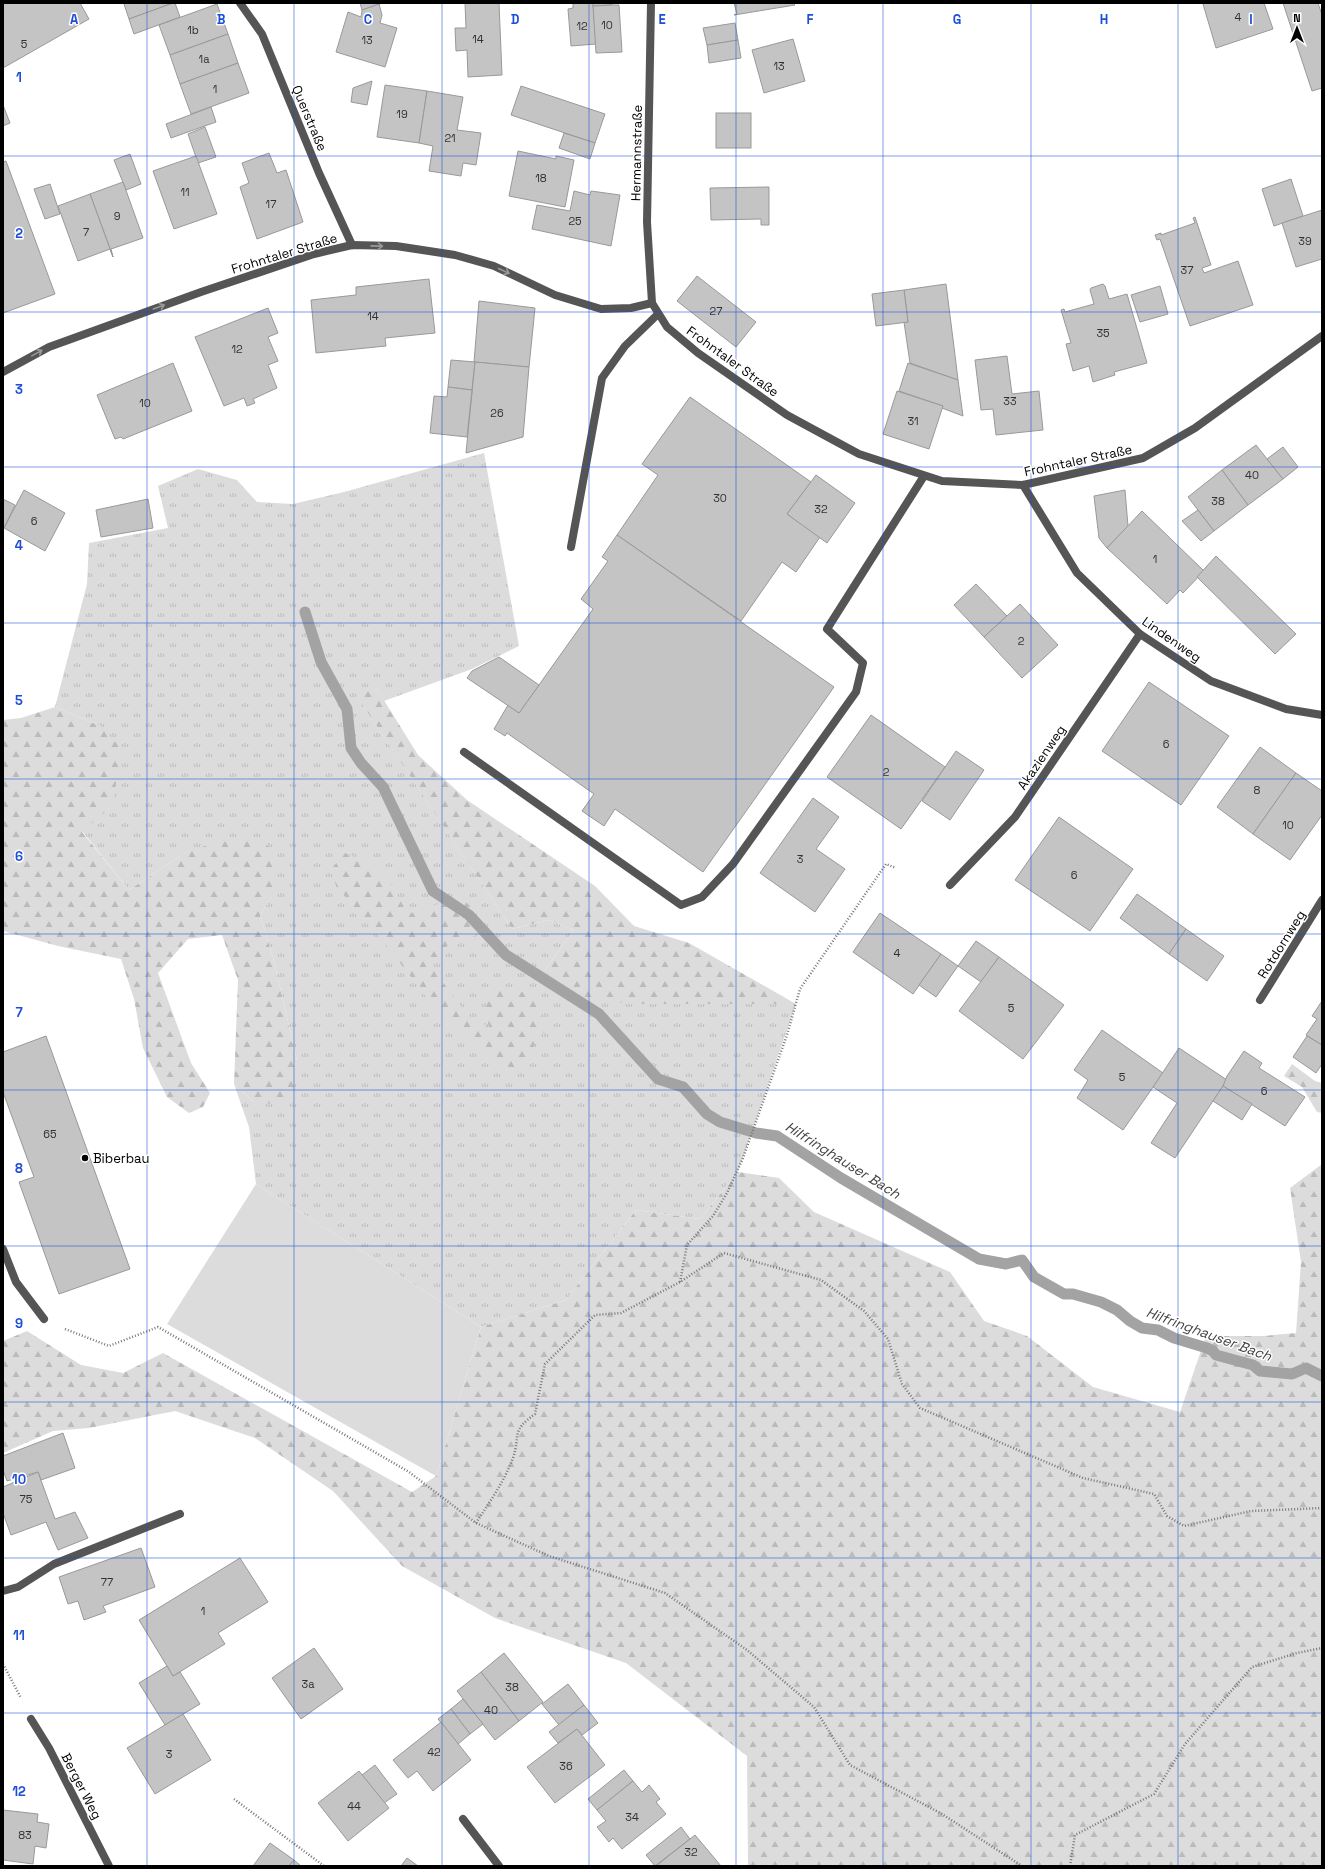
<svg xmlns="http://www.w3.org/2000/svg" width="1325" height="1869" viewBox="0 0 1325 1869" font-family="'Space Grotesk',sans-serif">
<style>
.grass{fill:url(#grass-tufts)}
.forest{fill:url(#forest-firs)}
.garden{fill:#dcdcdc}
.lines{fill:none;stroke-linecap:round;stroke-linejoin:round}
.stream{stroke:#a3a3a3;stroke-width:11}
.building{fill:#c4c4c4;stroke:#999}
.path{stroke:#777;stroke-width:2.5;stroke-dasharray:1 2;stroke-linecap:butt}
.service{stroke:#555;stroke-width:8}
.minor{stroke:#555;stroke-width:8}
.oneway{stroke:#999}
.grid{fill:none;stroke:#1d4ed8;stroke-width:1;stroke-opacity:0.55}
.poi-dot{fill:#000;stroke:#fff;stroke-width:1.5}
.labels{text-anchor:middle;stroke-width:3;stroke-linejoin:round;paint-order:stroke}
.number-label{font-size:11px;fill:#313131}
.street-label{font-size:13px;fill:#000;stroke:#fff}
.poi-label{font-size:13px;fill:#000;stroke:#fff;text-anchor:start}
.water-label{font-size:14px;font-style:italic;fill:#444;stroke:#fff}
.grid-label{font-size:13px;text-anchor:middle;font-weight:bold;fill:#1d4ed8;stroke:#fff;stroke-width:3;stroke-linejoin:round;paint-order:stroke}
</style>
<defs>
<pattern id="grass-tufts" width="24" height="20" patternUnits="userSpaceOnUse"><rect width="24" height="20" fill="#dcdcdc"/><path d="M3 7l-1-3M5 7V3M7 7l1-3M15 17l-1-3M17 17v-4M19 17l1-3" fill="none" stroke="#bbb"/></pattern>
<pattern id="forest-firs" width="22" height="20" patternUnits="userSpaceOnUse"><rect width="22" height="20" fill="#dcdcdc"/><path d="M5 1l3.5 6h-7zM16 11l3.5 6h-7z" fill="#bbb"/></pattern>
</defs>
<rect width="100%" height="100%" fill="#fff"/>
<polygon class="grass" points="484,453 519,646 472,669 384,701 377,689 357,696 512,929 549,920 574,930 545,970 632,1004 796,1004 738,1172 700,1219 636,1210 566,1300 481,1327 256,1184 249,1127 234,1084 254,1102 297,1061 274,961 260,915 272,896 188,851 129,890 82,831 113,805 100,726 55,707 87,584 89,543 168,528 158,486 198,469 237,480 257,502 293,504 344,492"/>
<g class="forest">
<polygon points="377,689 418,755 467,800 595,886 634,926 689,943 796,1004 632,1004 568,995 545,970 574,930 549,920 512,929 356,695"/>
<polygon points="55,707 100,726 121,748 113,805 82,832 129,890 188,851 226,840 263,838 279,864 272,896 260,915 274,961 297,1061 294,1090 277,1104 254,1102 234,1084 238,980 222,935 188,939 158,973 191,1063 210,1093 203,1107 189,1113 167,1097 143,1048 134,999 121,959 58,946 3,931 3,720 21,718"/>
<polygon points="345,853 383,870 408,914 460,897 477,912 477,935 447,946 431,966 468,1016 489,1027 485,1008 495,990 513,987 535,998 546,1029 512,1077 446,1022 387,946 336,886 332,868"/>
<polygon points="1292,1064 1315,1081 1322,1083 1322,1113 1317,1112 1302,1087 1284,1076"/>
<polygon points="1322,1164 1322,1866 748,1866 747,1756 626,1663 495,1618 402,1566 333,1491 255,1438 175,1411 89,1428 53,1431 3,1453 3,1341 27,1331 81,1365 123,1373 163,1353 412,1492 436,1476 481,1327 566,1300 636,1210 700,1219 738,1172 779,1178 814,1212 950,1272 984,1321 1027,1336 1093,1387 1180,1412 1206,1336 1263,1336 1296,1333 1301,1262 1290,1188"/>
</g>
<polygon class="garden" points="256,1184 481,1327 436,1476 167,1324"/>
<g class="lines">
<polyline class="stream" points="305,612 321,662 347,709 351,748 361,763 383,787 433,891 469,915 506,955 599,1014 658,1079 683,1087 707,1114 720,1122 756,1133 777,1136 841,1178 979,1259 1006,1264 1022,1260 1034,1277 1064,1294 1073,1294 1101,1302 1117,1310 1130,1321 1142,1328 1158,1330 1174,1338 1207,1348 1213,1351 1216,1355 1253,1365 1260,1371 1292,1374 1306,1368 1322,1376"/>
</g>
<g class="building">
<polygon points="3,3 80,3 89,19 3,68"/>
<polygon points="125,3 173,3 129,19 124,4"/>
<polygon points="173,3 175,3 180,17 134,34 129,19"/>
<polygon points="360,3 383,3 362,10"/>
<polygon points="465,3 499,3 502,75 468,77 467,50 456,51 455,28 466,28"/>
<polygon points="573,3 593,3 596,44 571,46 568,9 573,8"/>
<polygon points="593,3 612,3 612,5 593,6"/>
<polygon points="734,3 793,3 795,5 734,15 737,14"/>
<polygon points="1206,3 1264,3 1273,29 1216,48 1203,4"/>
<polygon points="1283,3 1318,3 1322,15 1322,88 1312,91"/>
<polygon points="217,4 228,34 170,55 159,25"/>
<polygon points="379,4 382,15 380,23 397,28 385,67 336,52 348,12 361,17 362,10"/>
<polygon points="612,5 619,5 622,52 596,53 593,6"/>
<polygon points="735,23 738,40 707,45 703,28"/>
<polygon points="228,34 238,63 180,84 170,55"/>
<polygon points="793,39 805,81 764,93 752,50"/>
<polygon points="738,40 741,58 709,63 707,45"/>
<polygon points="238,63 249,93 191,114 180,84"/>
<polygon points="372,81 367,105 351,102 353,88"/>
<polygon points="385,85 427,91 419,143 377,137"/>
<polygon points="521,86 605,114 595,143 511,115"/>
<polygon points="427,91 463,97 457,130 481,133 476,165 463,163 461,176 429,171 433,146 419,143"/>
<polygon points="3,105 10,123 3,126"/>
<polygon points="211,107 216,122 171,138 166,124"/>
<rect x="716" y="113" width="35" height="35"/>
<polygon points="205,127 216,157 198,163 188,134"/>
<polygon points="564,133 595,143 590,159 559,148"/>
<polygon points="518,151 556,159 556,156 574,160 565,207 509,196"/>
<polygon points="269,153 277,173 286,170 303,222 257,239 240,187 249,183 242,163"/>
<polygon points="130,154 141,184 126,190 114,160"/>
<polygon points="196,156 217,214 174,229 153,171"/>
<polygon points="6,161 55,294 3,313 3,162"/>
<polygon points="1291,179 1303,216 1274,226 1262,189"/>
<polygon points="123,182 143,238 111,249 113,257 90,194"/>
<polygon points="50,184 60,214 45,219 34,189"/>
<polygon points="769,187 769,225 761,225 761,219 711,220 710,188"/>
<polygon points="574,191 590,195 591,191 620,195 611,246 532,229 537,205 570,211"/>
<polygon points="90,194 113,257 110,249 78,261 58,206"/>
<polygon points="1322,210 1322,259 1296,267 1282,223"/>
<polygon points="1195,217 1211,265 1202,268 1204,273 1238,261 1253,305 1190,326 1160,239 1157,240 1155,235 1161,233 1161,235 1195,223 1193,218"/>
<polygon points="697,276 756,322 736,347 677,301"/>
<polygon points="429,279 435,333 385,338 386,346 316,353 311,300 356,295 356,287"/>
<polygon points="946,284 954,347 958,380 910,363 904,322 908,322 904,290"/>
<polygon points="1103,284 1105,286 1109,299 1127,294 1147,363 1114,372 1115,375 1093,382 1089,366 1073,371 1066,344 1071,343 1061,310 1064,309 1065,312 1094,304 1090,290 1091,288"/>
<polygon points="1160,286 1168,314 1140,322 1131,295"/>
<polygon points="904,290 908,322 876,326 872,294"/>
<polygon points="479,301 535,308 529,367 474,362"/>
<polygon points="268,308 278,333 268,337 278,361 268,365 277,388 253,399 255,403 247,406 244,398 224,406 195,337"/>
<polygon points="1007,356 1012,394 1039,391 1043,430 996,435 993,409 981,410 975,360"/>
<polygon points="451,360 475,362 472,390 448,387"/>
<polygon points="475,362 529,367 523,437 466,453"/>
<polygon points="173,363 192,411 123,439 121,437 115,439 97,395"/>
<polygon points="908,363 958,380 963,416 942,408 943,406 899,391"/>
<polygon points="448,387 472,390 467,437 430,433 434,396 447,397"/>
<polygon points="897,391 943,406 929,449 883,434"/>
<polygon points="690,397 811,482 787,514 820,537 796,572 782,562 741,621 617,535 658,475 642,464"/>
<polygon points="1256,445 1283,479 1248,505 1222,470"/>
<polygon points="1283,447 1298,467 1283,479 1267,459"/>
<polygon points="1222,470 1248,505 1214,531 1188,497"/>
<polygon points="816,475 855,503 827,543 787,514"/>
<polygon points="24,490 65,513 45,551 4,528"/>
<polygon points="1125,490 1128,526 1107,548 1099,538 1094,496"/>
<polygon points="3,499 15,505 4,528 3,528"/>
<polygon points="148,499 153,528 101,537 96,510"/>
<polygon points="1198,510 1214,531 1201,541 1182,521"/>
<polygon points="1142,511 1204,571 1183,593 1180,590 1167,604 1107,548"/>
<polygon points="617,535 834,687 703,872 615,809 604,826 582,811 594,794 507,733 505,736 494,729 508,705 519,713 593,609 581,599 608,561 602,557"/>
<polygon points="1216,556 1296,634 1275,654 1197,577"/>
<polygon points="976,584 1007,616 984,637 954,605"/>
<polygon points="1020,604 1058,645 1022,678 984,637"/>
<polygon points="499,657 539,685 519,713 467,678 472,671"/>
<polygon points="1149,682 1229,736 1181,805 1102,751"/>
<polygon points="871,715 945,767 901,829 827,777"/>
<polygon points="1260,747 1296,773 1253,834 1217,807"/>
<polygon points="956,751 984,770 950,820 922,801"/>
<polygon points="1296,773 1322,791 1322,815 1290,860 1253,834"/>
<polygon points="813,798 839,817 816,849 845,869 815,912 760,873"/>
<polygon points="1059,817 1133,869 1090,931 1015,880"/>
<polygon points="1137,894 1186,929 1169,954 1120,918"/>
<polygon points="880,913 941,954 913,994 853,952"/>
<polygon points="1186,929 1224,956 1207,981 1169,954"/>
<polygon points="976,941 999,957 981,982 958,966"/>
<polygon points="941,954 958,966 936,997 919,985"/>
<polygon points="999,957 1064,1005 1023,1059 959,1011"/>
<polygon points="1322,1001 1322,1045 1306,1035 1317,1019 1312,1016"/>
<polygon points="1102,1030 1163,1073 1123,1130 1077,1098 1088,1080 1074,1070"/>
<polygon points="46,1036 130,1269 59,1294 19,1182 34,1177 3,1092 3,1052"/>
<polygon points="1307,1036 1322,1045 1322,1064 1316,1073 1293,1057"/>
<polygon points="1179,1048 1227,1080 1175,1158 1151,1143 1177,1103 1153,1087"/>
<polygon points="1244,1051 1262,1063 1259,1068 1305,1097 1285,1126 1223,1086 1227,1076"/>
<polygon points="1223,1086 1252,1104 1242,1120 1213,1101"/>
<polygon points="63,1433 75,1468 41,1480 38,1472 7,1481 3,1470 3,1456"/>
<polygon points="38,1472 55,1519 75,1512 88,1538 58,1550 46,1522 11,1535 3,1513 3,1487"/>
<polygon points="141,1548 155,1587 103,1606 106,1612 84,1620 78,1601 68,1604 59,1577"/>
<polygon points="240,1558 268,1602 218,1633 225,1644 173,1676 139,1620"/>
<polygon points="314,1648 343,1689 301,1719 272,1678"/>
<polygon points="504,1653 543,1702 519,1721 481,1672"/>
<polygon points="167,1666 173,1676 180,1672 200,1704 165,1725 139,1683"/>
<polygon points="481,1672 519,1721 495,1740 457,1691"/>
<polygon points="568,1684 584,1705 559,1725 542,1704"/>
<polygon points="463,1699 483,1724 470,1734 451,1709"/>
<polygon points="584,1705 598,1723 582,1735 577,1729 558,1743 549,1732"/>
<polygon points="451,1709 470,1734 458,1744 438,1719"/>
<polygon points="183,1714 211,1760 155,1794 127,1748"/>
<polygon points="441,1722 471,1760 433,1791 417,1771 408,1778 393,1760"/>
<polygon points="577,1729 605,1765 555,1803 527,1767"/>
<polygon points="375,1765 397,1794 384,1803 362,1775"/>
<polygon points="624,1770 633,1781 597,1810 588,1799"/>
<polygon points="359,1771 389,1808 348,1841 318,1803"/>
<polygon points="633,1781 642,1792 649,1785 660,1799 656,1802 666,1814 622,1849 613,1838 609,1842 597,1827 606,1821 597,1810"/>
<polygon points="3,1810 38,1814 37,1822 49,1824 46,1848 35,1846 33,1864 3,1860"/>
<polygon points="681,1827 690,1839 655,1866 646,1855"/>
<polygon points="695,1835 721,1866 656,1866 690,1839"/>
<polygon points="270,1843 294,1860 289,1866 253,1866"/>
<polygon points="407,1858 418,1866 401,1866"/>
<polygon points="294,1860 301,1866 289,1866"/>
</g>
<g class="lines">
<g class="path">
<polyline points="680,1282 687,1245 713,1216 727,1193 743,1158 787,1035 800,989 886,864 896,868"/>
<polyline points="65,1329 109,1346 158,1327 409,1472 476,1523 549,1556 665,1593 747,1650 814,1707 850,1765 942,1814 1022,1866"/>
<path d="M 476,1523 C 489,1503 504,1482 513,1458 C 521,1434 510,1432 535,1414 L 545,1364 L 595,1315 L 621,1313 L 680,1282 L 724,1253 L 821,1280 L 864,1311 L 888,1339 L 902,1384 L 920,1408 L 1083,1478 L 1154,1494 L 1167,1516 L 1184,1526 L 1251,1511 L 1322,1508"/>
<polyline points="3,1664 21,1698"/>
<polyline points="234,1799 324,1866"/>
<polyline points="1070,1866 1075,1835 1154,1794 1185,1744 1252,1667 1297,1653 1322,1648"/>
</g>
<g class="service">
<polyline points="571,547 602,378 625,346 658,314"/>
<polyline points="464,752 681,905 702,897 733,864 856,692 863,663 827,629 924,476"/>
<polyline points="3,1591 18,1587 54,1564 180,1514"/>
</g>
<g class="minor">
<polyline points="240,3 262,34 319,173 352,245"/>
<polyline points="651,3 647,222 652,303 667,327 698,353 787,415 859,454 942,481 1023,485 1143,458 1195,428 1322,336"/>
<polyline points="3,372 49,347 201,292 314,254 352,245 396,246 455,255 494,266 555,295 601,309 631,308 652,303"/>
<polyline points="1023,485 1077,573 1140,634 1211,681 1286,709 1322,715"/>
<polyline points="950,885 1015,817 1140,634"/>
<polyline points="1260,1000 1322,900"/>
<polyline points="3,1249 16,1282 44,1319"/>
<polyline points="31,1719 49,1748 109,1866"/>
<polyline points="463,1819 499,1866"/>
</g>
</g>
<defs><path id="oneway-shaft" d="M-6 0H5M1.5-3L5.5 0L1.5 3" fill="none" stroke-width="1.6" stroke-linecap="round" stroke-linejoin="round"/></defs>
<g class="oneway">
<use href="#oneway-shaft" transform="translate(377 246) rotate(1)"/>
<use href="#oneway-shaft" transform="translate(504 271) rotate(25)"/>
<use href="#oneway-shaft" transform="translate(159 307) rotate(-20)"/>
<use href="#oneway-shaft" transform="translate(37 353) rotate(-29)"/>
</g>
<path class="grid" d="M 147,3 L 147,1866M 294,3 L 294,1866M 442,3 L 442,1866M 589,3 L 589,1866M 736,3 L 736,1866M 883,3 L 883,1866M 1031,3 L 1031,1866M 1178,3 L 1178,1866M 3,156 L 1322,156M 3,312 L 1322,312M 3,467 L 1322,467M 3,623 L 1322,623M 3,779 L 1322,779M 3,934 L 1322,934M 3,1090 L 1322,1090M 3,1246 L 1322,1246M 3,1402 L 1322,1402M 3,1558 L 1322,1558M 3,1713 L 1322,1713"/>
<circle class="poi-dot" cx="85" cy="1158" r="4"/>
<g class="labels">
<g class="number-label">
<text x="1238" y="21">4</text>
<text x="607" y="29">10</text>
<text x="582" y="30">12</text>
<text x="193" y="34">1b</text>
<text x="478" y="43">14</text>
<text x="367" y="44">13</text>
<text x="24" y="48">5</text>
<text x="204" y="63">1a</text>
<text x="779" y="70">13</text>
<text x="215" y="93">1</text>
<text x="402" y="118">19</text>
<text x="450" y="142">21</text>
<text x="541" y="182">18</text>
<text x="185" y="196">11</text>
<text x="271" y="208">17</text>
<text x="117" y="220">9</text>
<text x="575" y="225">25</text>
<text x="86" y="236">7</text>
<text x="1305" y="245">39</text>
<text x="1187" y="274">37</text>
<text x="716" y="315">27</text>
<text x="373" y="320">14</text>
<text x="1103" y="337">35</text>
<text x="237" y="353">12</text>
<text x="1010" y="405">33</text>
<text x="145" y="407">10</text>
<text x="497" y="417">26</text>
<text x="913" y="425">31</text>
<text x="1252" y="479">40</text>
<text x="720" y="502">30</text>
<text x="1218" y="505">38</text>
<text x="821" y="513">32</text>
<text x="34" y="525">6</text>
<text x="1155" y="563">1</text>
<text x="1021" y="645">2</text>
<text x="1166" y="748">6</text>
<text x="886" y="776">2</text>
<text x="1257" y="794">8</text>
<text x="1288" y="829">10</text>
<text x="800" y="863">3</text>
<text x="1074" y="879">6</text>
<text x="897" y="957">4</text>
<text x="1011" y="1012">5</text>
<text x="1122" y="1081">5</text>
<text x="1264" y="1095">6</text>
<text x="50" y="1138">65</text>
<text x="26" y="1503">75</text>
<text x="107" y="1586">77</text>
<text x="203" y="1615">1</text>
<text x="308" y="1688">3a</text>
<text x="512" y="1691">38</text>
<text x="491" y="1714">40</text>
<text x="434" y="1756">42</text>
<text x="169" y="1758">3</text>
<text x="566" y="1770">36</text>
<text x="354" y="1810">44</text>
<text x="632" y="1821">34</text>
<text x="25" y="1839">83</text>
<text x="691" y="1856">32</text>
</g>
<g class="street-label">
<text transform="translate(310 118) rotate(67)" y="5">Querstraße</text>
<text transform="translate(636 153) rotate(-89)" y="5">Hermannstraße</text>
<text transform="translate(284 253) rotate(-17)" y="5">Frohntaler Straße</text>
<text transform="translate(733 361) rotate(36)" y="5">Frohntaler Straße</text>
<text transform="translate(1078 460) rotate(-12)" y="5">Frohntaler Straße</text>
<text transform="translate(1172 639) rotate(35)" y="5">Lindenweg</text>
<text transform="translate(1041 757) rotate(-56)" y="5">Akazienweg</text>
<text transform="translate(1281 944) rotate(-58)" y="5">Rotdornweg</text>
<text transform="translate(82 1786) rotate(63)" y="5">Berger Weg</text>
</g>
<g class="poi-label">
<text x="93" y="1163">Biberbau</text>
</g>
<g class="water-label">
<text transform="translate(843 1160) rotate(32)" y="5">Hilfringhauser Bach</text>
<text transform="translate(1209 1334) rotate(20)" y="5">Hilfringhauser Bach</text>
</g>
</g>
<g class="grid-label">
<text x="74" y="24">A</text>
<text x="221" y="24">B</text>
<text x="368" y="24">C</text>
<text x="515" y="24">D</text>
<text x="662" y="24">E</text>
<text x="810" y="24">F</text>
<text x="957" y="24">G</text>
<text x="1104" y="24">H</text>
<text x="1251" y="24">I</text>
<text x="19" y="82">1</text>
<text x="19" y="238">2</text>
<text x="19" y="394">3</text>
<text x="19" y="550">4</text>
<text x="19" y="705">5</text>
<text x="19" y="861">6</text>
<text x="19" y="1017">7</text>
<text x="19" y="1173">8</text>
<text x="19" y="1328">9</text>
<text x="19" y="1484">10</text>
<text x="19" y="1640">11</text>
<text x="19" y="1796">12</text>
</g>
<rect width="1325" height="1869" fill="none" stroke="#000000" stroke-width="8"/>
<g transform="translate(1297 28)" stroke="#ffffff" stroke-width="3" paint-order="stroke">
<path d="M0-3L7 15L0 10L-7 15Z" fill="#000000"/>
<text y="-6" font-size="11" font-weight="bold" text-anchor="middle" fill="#000000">N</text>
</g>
</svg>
